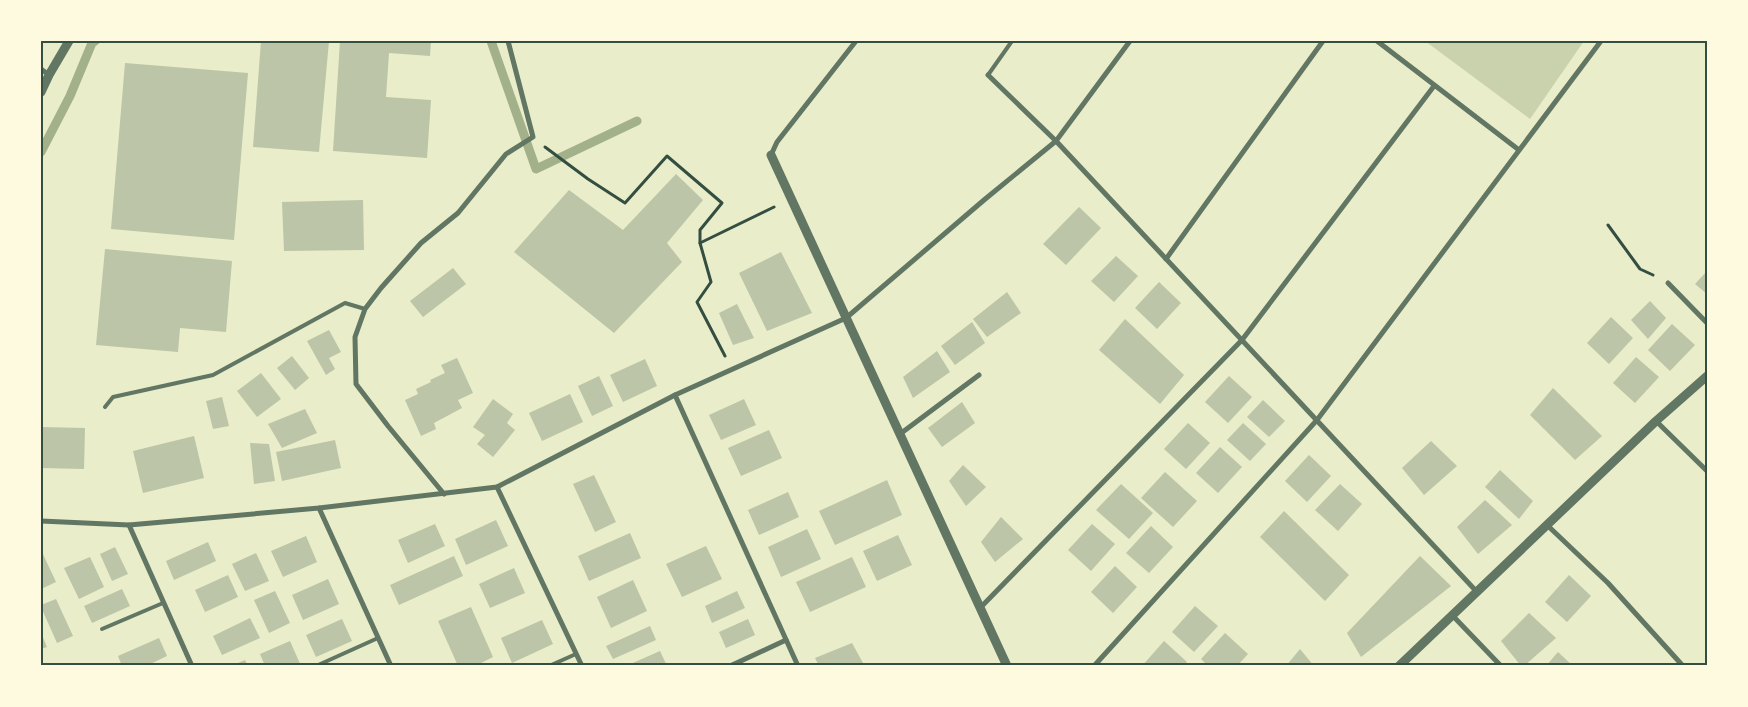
<svg xmlns="http://www.w3.org/2000/svg" width="1748" height="707" viewBox="0 0 1748 707" font-family="'Noto Sans',sans-serif">
<style>
.green{fill:#cad2ad}
.lines{fill:none;stroke-linecap:round;stroke-linejoin:round}
.stream{stroke:#a3b18a;stroke-width:9}
.building{fill:#bcc5a7}
.path{stroke:#344e41;stroke-width:3}
.service{stroke:#617663;stroke-width:4}
.minor{stroke:#617663;stroke-width:5}
.tertiary{stroke:#617663;stroke-width:9}
.neatline{fill:none;stroke:#344e41;stroke-width:2}
</style>
<rect width="100%" height="100%" fill="#e9edc9"/>
<polygon class="green" points="1425,41 1584,41 1530,119"/>
<g class="lines">
<g class="stream">
<polyline points="491,41 536,169 637,121"/>
<polyline points="41,152 70,96 92,43 95,41"/>
</g>
</g>
<g class="building">
<polygon points="261,41 329,41 319,152 253,147"/>
<polygon points="340,41 431,41 430,56 389,53 386,97 431,100 427,158 333,151"/>
<polygon points="125,63 248,73 234,240 111,229"/>
<polygon points="676,174 703,200 667,243 682,262 614,333 514,252 569,190 623,230"/>
<polygon points="363,200 364,250 284,251 282,202"/>
<polygon points="1079,207 1101,228 1066,265 1043,244"/>
<polygon points="105,249 232,261 226,332 180,328 178,352 96,345"/>
<polygon points="781,252 812,313 767,331 739,273"/>
<polygon points="1116,256 1138,276 1114,302 1091,281"/>
<polygon points="453,268 466,284 423,317 410,301"/>
<polygon points="1707,271 1707,294 1695,284"/>
<polygon points="1159,282 1181,303 1157,329 1135,308"/>
<polygon points="1007,292 1021,313 987,337 973,319"/>
<polygon points="1650,301 1666,318 1648,339 1631,320"/>
<polygon points="737,304 754,338 733,345 719,313"/>
<polygon points="1611,317 1633,338 1609,364 1587,343"/>
<polygon points="1125,319 1184,375 1160,404 1099,350"/>
<polygon points="972,322 985,343 955,365 941,346"/>
<polygon points="1672,324 1695,345 1670,371 1648,350"/>
<polygon points="329,330 341,352 329,358 335,369 326,375 307,341"/>
<polygon points="937,351 950,372 913,398 903,377"/>
<polygon points="292,356 309,378 295,390 277,368"/>
<polygon points="1636,357 1659,377 1635,403 1613,383"/>
<polygon points="457,358 473,393 458,400 462,408 434,423 436,429 421,436 405,400 418,394 416,389 431,382 430,380 445,373 441,365"/>
<polygon points="645,359 657,386 623,402 610,375"/>
<polygon points="261,373 281,399 257,417 237,391"/>
<polygon points="599,376 613,406 592,416 578,386"/>
<polygon points="1229,376 1252,397 1228,423 1205,402"/>
<polygon points="1553,388 1602,436 1575,460 1530,415"/>
<polygon points="570,394 583,422 542,441 529,413"/>
<polygon points="222,397 229,426 213,429 206,401"/>
<polygon points="493,399 513,414 507,423 515,430 493,457 477,444 485,435 473,427"/>
<polygon points="744,399 756,425 721,440 709,415"/>
<polygon points="1263,400 1285,421 1269,437 1247,417"/>
<polygon points="962,402 975,423 942,447 928,428"/>
<polygon points="305,409 317,433 282,448 268,424"/>
<polygon points="1188,423 1210,443 1186,469 1164,449"/>
<polygon points="1243,423 1266,444 1250,461 1227,440"/>
<polygon points="41,427 85,428 84,469 41,468"/>
<polygon points="769,430 782,458 741,476 728,448"/>
<polygon points="194,436 204,478 143,493 133,451"/>
<polygon points="335,440 341,468 282,481 276,452"/>
<polygon points="1431,441 1457,466 1424,495 1402,468"/>
<polygon points="250,443 269,444 275,481 254,484"/>
<polygon points="1220,447 1242,467 1218,493 1196,473"/>
<polygon points="1309,455 1331,476 1307,502 1285,481"/>
<polygon points="963,465 986,487 966,506 949,481"/>
<polygon points="1500,470 1533,501 1519,519 1485,487"/>
<polygon points="1165,472 1197,501 1173,527 1141,498"/>
<polygon points="594,475 616,522 595,532 573,484"/>
<polygon points="887,480 902,515 835,545 819,511"/>
<polygon points="1121,484 1153,513 1129,539 1096,510"/>
<polygon points="1340,484 1362,504 1338,531 1315,510"/>
<polygon points="788,492 799,517 759,535 748,510"/>
<polygon points="1485,500 1512,525 1478,554 1457,527"/>
<polygon points="1284,511 1349,575 1325,601 1260,537"/>
<polygon points="1001,517 1023,539 995,562 981,542"/>
<polygon points="496,520 508,546 466,565 455,539"/>
<polygon points="435,524 445,546 408,563 398,540"/>
<polygon points="1092,524 1115,544 1091,571 1068,550"/>
<polygon points="1151,526 1173,547 1149,573 1126,553"/>
<polygon points="807,529 821,559 781,577 768,547"/>
<polygon points="630,533 641,558 589,581 578,556"/>
<polygon points="898,535 912,565 877,581 863,551"/>
<polygon points="306,536 317,562 283,577 271,551"/>
<polygon points="208,542 216,561 174,580 166,561"/>
<polygon points="706,546 722,579 682,597 666,564"/>
<polygon points="115,547 128,574 112,581 100,554"/>
<polygon points="41,550 56,582 41,589"/>
<polygon points="256,553 269,581 245,591 232,564"/>
<polygon points="454,556 463,576 399,605 390,585"/>
<polygon points="1420,556 1451,586 1361,657 1347,633"/>
<polygon points="90,557 104,587 79,599 64,568"/>
<polygon points="852,557 866,587 810,612 796,582"/>
<polygon points="1115,566 1137,587 1113,613 1091,592"/>
<polygon points="514,568 525,593 490,608 479,584"/>
<polygon points="228,575 238,597 205,612 195,590"/>
<polygon points="1569,575 1591,596 1567,622 1545,602"/>
<polygon points="328,579 339,604 303,620 292,595"/>
<polygon points="633,580 647,611 611,628 597,597"/>
<polygon points="122,589 130,606 92,623 84,606"/>
<polygon points="275,591 290,623 269,633 254,600"/>
<polygon points="737,591 745,608 712,623 705,606"/>
<polygon points="56,599 73,636 57,643 41,607 41,605"/>
<polygon points="1195,606 1218,626 1194,652 1172,632"/>
<polygon points="471,607 493,657 475,666 458,666 438,621"/>
<polygon points="1529,613 1556,638 1524,666 1521,666 1501,641"/>
<polygon points="250,618 260,638 222,655 213,636"/>
<polygon points="342,619 352,641 316,657 306,635"/>
<polygon points="748,619 755,635 726,648 719,632"/>
<polygon points="542,620 553,644 512,663 501,638"/>
<polygon points="650,626 656,640 613,659 606,646"/>
<polygon points="41,633 47,647 41,649"/>
<polygon points="1225,633 1248,654 1237,666 1208,666 1201,659"/>
<polygon points="159,638 167,656 146,666 122,666 118,656"/>
<polygon points="290,641 301,666 265,666 260,654"/>
<polygon points="1164,641 1187,662 1183,666 1142,666"/>
<polygon points="852,643 863,663 857,666 819,666 815,658"/>
<polygon points="1300,649 1314,666 1286,666"/>
<polygon points="660,651 667,666 626,666"/>
<polygon points="1558,652 1573,666 1546,666"/>
<polygon points="245,660 248,666 231,666"/>
</g>
<g class="lines">
<g class="path">
<polyline points="545,147 588,179 625,203 667,156 722,203 700,230 700,243"/>
<polyline points="1608,225 1640,269 1653,275"/>
<polyline points="725,356 697,302 711,282 700,243 774,207"/>
</g>
<g class="service">
<polyline points="988,75 1012,41"/>
<polyline points="105,407 113,397 213,375 345,303 365,309"/>
<polyline points="102,629 163,603"/>
<polyline points="316,666 378,638"/>
<polyline points="549,666 576,654"/>
</g>
<g class="minor">
<polyline points="1377,41 1519,150"/>
<polyline points="41,69 49,75"/>
<polyline points="988,75 1056,141 1477,592"/>
<polyline points="771,155 777,142 856,41"/>
<polyline points="1166,259 1323,41"/>
<polyline points="1668,283 1707,323"/>
<polyline points="675,395 798,666"/>
<polyline points="1656,421 1707,471"/>
<polyline points="900,434 979,375"/>
<polyline points="497,487 582,666"/>
<polyline points="444,494 388,426 356,384 355,337 365,309 381,288 421,243 458,213 506,154 533,137 508,41"/>
<polyline points="319,508 391,666"/>
<polyline points="41,521 129,525 319,508 497,487 675,395 846,318 984,200 1056,141 1130,41"/>
<polyline points="129,525 192,666"/>
<polyline points="1547,525 1608,583 1683,666"/>
<polyline points="980,608 1242,340 1434,86"/>
<polyline points="1452,615 1501,666"/>
<polyline points="730,666 786,640"/>
<polyline points="1094,666 1317,420 1601,41"/>
</g>
<g class="tertiary">
<polyline points="41,92 49,75 69,41"/>
<polyline points="771,155 1007,666"/>
<polyline points="1399,666 1656,421 1707,376"/>
</g>
</g>
<rect width="1748" height="707" fill="none" stroke="#fefae0" stroke-width="85"/>
<rect x="42" y="42" width="1664" height="622" class="neatline"/>
</svg>
